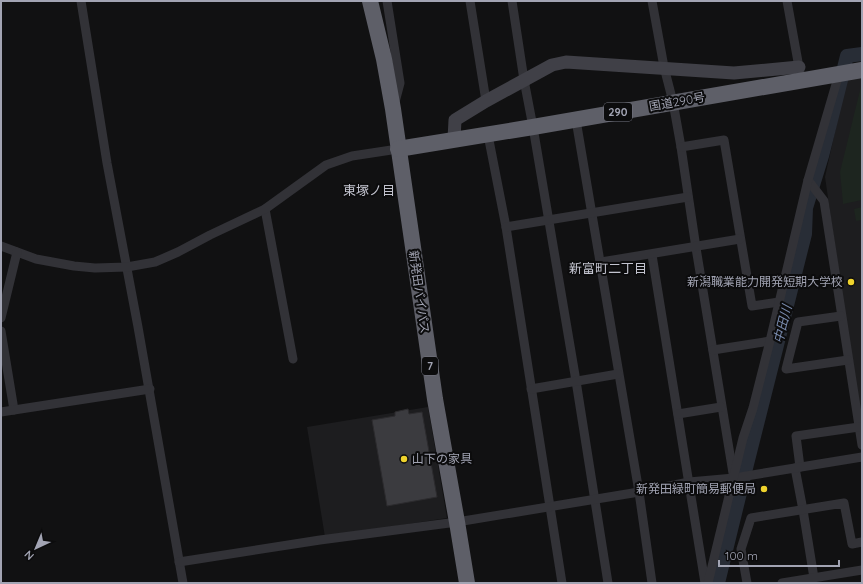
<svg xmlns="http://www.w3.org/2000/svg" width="863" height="584" viewBox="0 0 863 584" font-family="Quicksand,'Noto Sans JP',sans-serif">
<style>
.built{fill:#1d1d1f}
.green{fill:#1d251f}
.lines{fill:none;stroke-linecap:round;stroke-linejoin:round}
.river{stroke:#282d36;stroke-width:14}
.building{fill:#3b3b3f;stroke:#2c2b2e}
.street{stroke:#323237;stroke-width:9}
.secondary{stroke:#404047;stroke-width:13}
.highway{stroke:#5e5f68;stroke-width:16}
.poi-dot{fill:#efd32d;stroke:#0c0c0d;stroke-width:1.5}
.labels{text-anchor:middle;stroke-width:4;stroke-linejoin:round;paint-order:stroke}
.shield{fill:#0c0c0d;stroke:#757681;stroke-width:1}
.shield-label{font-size:11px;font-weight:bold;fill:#a2a4b3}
.street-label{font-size:12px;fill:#a2a4b3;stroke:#0c0c0d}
.poi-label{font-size:12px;fill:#a2a4b3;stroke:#0c0c0d;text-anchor:end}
.neighbourhood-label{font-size:13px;fill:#c3c4cf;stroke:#0c0c0d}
.water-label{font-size:13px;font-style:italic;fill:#798bae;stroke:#0c0c0d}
</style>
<rect width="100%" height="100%" fill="#111112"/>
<g class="built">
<polygon points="862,75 862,431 825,177 847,77"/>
<polygon points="428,407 447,518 325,537 307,427"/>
</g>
<g class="green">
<polygon points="862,82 862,200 843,204 840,172"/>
<polygon points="862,207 862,220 856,221 854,209"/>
</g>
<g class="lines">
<polyline class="river" points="718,583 747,464 805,234 806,208 822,156 847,56 862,54"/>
</g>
<polygon class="building" points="408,409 409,414 422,412 437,497 387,506 372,420 395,416 395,412"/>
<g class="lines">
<g class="street">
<polyline points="81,1 107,163 138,327 183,583"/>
<polyline points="387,1 400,83 395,102"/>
<polyline points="470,1 486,101"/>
<polyline points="512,1 524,80 533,127 576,381 608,583"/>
<polyline points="652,1 664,67 673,102 681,147 696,248 733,473"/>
<polyline points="787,1 800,73"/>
<polyline points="576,120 639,492 652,583"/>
<polyline points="488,135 506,227 562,583"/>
<polyline points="681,147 724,140 752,306 779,302"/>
<polyline points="808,180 824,201 862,445"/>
<polyline points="265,209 293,359"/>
<polyline points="506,227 688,197"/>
<polyline points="1,246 36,259 74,266 95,268 127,267 155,262 178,252 210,235 265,209 326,165 352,156 398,149"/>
<polyline points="652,255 705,583"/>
<polyline points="601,262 740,239"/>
<polyline points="841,316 798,322 786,369 848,360"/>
<polyline points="1,318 17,252"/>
<polyline points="1,331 14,410"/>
<polyline points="713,350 770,341"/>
<polyline points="531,389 618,374"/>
<polyline points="1,412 150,389"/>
<polyline points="678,414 721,407"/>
<polyline points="800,467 796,436 859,427"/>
<polyline points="795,468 803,510 814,578"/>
<polyline points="179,562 320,540 457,522 639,492 689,482 734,478 862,457"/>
<polyline points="708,583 743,438 753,408 770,341 808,180 839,74"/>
<polyline points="747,583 741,549 751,518 844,503 852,544 862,542"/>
<polyline points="782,583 862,570"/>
</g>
<polyline class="secondary" points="454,139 455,120 486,101 552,65 566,62 734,73 799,67"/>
<g class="highway">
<polyline points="370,1 384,59 393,109 435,399 457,522 467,583"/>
<polyline points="398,149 533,127 862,70"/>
</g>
</g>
<g class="poi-dot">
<circle cx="851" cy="282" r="4"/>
<circle cx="404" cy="459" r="4"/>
<circle cx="764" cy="489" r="4"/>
</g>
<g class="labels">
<g class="shield">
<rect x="604" y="103" width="28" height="18" rx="3"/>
<rect x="422" y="357" width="16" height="18" rx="3"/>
</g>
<g class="shield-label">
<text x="618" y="116">290</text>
<text x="430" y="370">7</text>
</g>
<g class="street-label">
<text transform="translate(677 102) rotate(-10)" y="4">国道290号</text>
<text transform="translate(419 292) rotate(82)" y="4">新発田バイパス</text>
</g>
<g class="poi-label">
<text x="843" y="286">新潟職業能力開発短期大学校</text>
<text x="412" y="463" text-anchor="start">山下の家具</text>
<text x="756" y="493">新発田緑町簡易郵便局</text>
</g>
<g class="neighbourhood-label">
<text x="369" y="195">東塚ノ目</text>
<text x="608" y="273">新富町二丁目</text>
</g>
<g class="water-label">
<text transform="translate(782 324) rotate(-76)" y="5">中田川</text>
</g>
</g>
<rect width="863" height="584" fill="none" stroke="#a2a4b3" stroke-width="4"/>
<g transform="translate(36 548) rotate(224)" stroke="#0c0c0d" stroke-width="3" paint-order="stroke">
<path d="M0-3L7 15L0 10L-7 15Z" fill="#a2a4b3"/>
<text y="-6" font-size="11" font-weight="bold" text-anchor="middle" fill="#a2a4b3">N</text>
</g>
<path d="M719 560v6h120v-6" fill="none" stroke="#a2a4b3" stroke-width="2"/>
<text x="725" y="560" font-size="12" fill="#a2a4b3" stroke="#0c0c0d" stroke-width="3" paint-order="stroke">100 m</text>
</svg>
